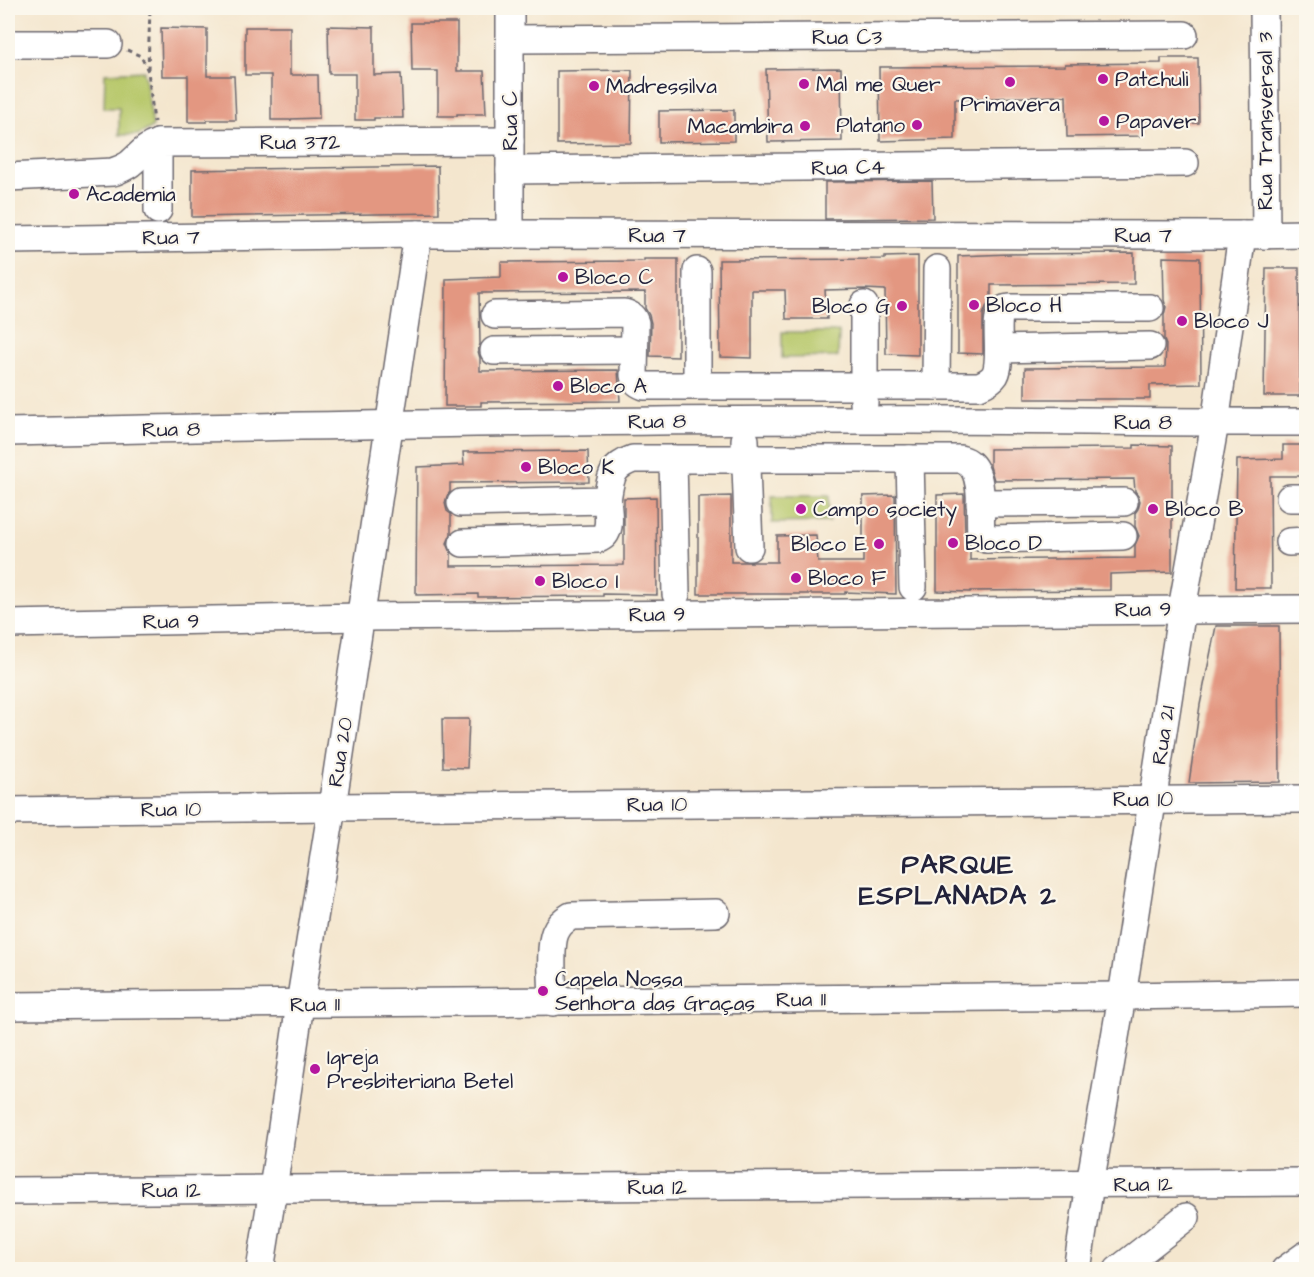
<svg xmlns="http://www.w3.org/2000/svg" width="1314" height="1277" viewBox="0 0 1314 1277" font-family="'Architects Daughter',sans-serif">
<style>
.green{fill:#b7c86b;stroke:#6c7553;stroke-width:1.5}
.building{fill:#e39781}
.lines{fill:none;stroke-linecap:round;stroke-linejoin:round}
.minor-casing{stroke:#6c676e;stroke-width:30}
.path{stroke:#6c676e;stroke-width:3;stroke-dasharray:4.5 4.5;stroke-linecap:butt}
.minor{stroke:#fff;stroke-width:27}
.poi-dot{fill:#b5179e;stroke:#fbf7ec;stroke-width:2}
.labels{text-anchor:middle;stroke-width:4.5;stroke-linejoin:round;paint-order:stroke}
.street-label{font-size:21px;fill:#22223b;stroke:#fbf7ec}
.poi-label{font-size:21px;fill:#22223b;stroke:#fbf7ec;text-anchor:start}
.district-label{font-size:27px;font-weight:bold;letter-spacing:1.5px;fill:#22223b;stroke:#fbf7ec}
</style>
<rect width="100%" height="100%" fill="#fbf7ec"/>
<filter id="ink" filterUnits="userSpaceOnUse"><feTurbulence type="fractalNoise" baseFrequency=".0167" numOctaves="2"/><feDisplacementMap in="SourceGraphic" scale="12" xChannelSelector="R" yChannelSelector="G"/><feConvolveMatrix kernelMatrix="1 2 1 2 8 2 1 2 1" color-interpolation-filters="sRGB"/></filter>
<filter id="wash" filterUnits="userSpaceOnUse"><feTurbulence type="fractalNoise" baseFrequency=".008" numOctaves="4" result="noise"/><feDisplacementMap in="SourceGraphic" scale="24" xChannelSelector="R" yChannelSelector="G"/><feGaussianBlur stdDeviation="1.35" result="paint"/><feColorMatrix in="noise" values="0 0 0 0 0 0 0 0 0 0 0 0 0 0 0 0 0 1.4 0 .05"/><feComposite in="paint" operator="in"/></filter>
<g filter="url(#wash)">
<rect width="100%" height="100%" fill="#f4e6ce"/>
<g class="green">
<polygon points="144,71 153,127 138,135 119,135 119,108 104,108 105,73"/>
<polygon points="782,332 839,332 838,357 782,358"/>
<polygon points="772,496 829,496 829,522 772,523"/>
</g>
<g id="blocks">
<g class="building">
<polygon points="411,23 457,23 457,71 484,71 486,114 457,114 457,116 438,116 438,71 412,71"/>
<polygon points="328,26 374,27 374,75 401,74 403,118 374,118 374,120 355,120 355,74 329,74"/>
<polygon points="245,27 290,27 290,75 318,75 319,118 291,119 291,120 271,120 271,75 245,75"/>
<polygon points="161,28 207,29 207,76 234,76 236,120 207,120 207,122 188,122 188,76 162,76"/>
<polygon points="1161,58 1198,58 1199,123 1141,124 1141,136 1067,137 1066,96 955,99 955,139 880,141 879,67 1065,66 1065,64 1161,63"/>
<polygon points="841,68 842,141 768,142 766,69"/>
<polygon points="632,70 631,143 557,144 557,71"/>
<polygon points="734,110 734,141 659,142 659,111"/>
<polygon points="438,166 439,213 192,217 192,170"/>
<polygon points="932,181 933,218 825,219 825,182"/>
<polygon points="1134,253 1134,284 991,285 991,300 986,307 983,315 983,354 958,353 958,256 1009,254"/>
<polygon points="918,256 918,355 886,354 885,290 865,289 825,290 827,319 786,319 785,290 752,290 752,358 720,357 719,260 885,259 885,257"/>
<polygon points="1163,257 1200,258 1201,384 1150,385 1150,399 1025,399 1025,368 1165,367 1166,345 1164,340 1164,315 1166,307 1164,300"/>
<polygon points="644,259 678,259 678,357 650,356 651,323 649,315 645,308 645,292 479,293 480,344 478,351 480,358 480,371 618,370 620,401 481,402 481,406 445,406 446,279 501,277 501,262 644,261"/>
<polygon points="1266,268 1299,268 1300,396 1264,396"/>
<polygon points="1134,445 1172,446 1172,572 1110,574 1110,590 970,591 970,592 937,591 937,495 964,494 965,534 970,547 970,560 1135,558 1135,545 1139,536 1135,526 1135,513 1138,509 1140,501 1138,495 1135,491 1134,479 994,480 990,466 990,449 1134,448"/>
<polygon points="1283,445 1306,445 1306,476 1270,476 1271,588 1235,588 1237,460 1283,459"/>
<polygon points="588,451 589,482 450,483 450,492 447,496 445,503 447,511 451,514 451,534 447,543 451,553 451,566 624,565 624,498 656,497 657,595 603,594 603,596 478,597 478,594 416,595 417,467 464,465 463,452"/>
<polygon points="895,495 896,594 845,592 845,594 698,594 698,497 731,496 731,562 777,562 777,536 816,535 818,562 863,562 863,496"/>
<polygon points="1216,626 1279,626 1280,782 1189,783 1200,705"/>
<polygon points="442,719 469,719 467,768 443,767"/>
</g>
</g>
</g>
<g filter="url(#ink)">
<use href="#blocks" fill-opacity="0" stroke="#6c676e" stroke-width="1.5"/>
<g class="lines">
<g class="minor-casing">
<g id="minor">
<polyline points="510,8 510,235"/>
<polyline points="1264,8 1266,235"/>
<polyline points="510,39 1184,35"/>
<polyline points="8,44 108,44"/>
<polyline points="510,170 1185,163"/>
<path d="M 8,177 L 113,172 C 120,169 127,167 132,162 C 141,154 146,147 158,143"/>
<polyline points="158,210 158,143 510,141"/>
<polyline points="8,240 418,234 1242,235 1306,234"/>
<polyline points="697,271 697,385"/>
<polyline points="864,305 864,403"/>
<path d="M 495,315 L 624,313 C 631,315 633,317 635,323 L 634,375 C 635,382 638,384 644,386 L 979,386 C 984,384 991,381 995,375 C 1003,360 994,323 1001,312 C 1004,308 1005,309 1010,308 L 1150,308"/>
<polyline points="999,349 1150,346"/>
<polyline points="494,351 634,350"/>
<polyline points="936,386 937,269"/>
<path d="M 8,432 C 292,426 578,420 863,420 C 1011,419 1159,423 1306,422"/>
<polyline points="745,440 749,547"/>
<polyline points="673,459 676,594"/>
<polyline points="910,459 913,587"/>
<polyline points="1290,498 1306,498"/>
<path d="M 461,503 L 607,500 C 611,478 610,467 633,459 L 960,459 C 963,460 967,461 969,463 C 985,476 979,514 981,533 L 982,537 L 986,539 L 1123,536"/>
<polyline points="980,503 1124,502"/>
<polyline points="1289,542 1306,541"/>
<path d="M 463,543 L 598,539 C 613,534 608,513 607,500"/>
<polyline points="8,624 361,617 1306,609"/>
<polyline points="8,811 332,807 1306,799"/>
<path d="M 553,1002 C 553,985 549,948 555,933 C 558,925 564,920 571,916 L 716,913"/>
<polyline points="8,1006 1122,996 1306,993"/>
<polyline points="8,1191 1306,1182"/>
<polyline points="260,1270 273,1189 300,1004 332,807 418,234"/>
<polyline points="1077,1270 1090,1184 1122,996 1182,609 1215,423 1242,235"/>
<polyline points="1118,1270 1186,1217"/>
<polyline points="1285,1270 1306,1255"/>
</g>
</g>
<g class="path">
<polyline points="127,50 141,56 148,71 154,122"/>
<polyline points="148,69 150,8"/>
</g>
<use href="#minor" class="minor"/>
</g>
</g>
<g class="poi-dot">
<circle cx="1103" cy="79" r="6"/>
<circle cx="1010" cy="82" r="6"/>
<circle cx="804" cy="84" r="6"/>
<circle cx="594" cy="86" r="6"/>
<circle cx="1104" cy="121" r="6"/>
<circle cx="917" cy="125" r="6"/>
<circle cx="805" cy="126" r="6"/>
<circle cx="74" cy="194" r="6"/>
<circle cx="563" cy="277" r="6"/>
<circle cx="974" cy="305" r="6"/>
<circle cx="902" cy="306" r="6"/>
<circle cx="1182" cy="321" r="6"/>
<circle cx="558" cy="386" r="6"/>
<circle cx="526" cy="467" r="6"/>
<circle cx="801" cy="509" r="6"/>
<circle cx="1153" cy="509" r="6"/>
<circle cx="953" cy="543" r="6"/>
<circle cx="879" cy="544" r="6"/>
<circle cx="796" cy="578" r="6"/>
<circle cx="540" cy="581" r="6"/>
<circle cx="543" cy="991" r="6"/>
<circle cx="315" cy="1069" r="6"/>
</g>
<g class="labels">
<g class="street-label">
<text x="847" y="44">Rua C3</text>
<text transform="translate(510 121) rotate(-90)" y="7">Rua C</text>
<text transform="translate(1265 121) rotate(-90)" y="7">Rua Transversal 3</text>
<text x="300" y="149">Rua 372</text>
<text transform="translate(848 167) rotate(-1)" y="7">Rua C4</text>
<text x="657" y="242">Rua 7</text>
<text x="1143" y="242">Rua 7</text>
<text transform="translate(171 237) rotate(-1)" y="7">Rua 7</text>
<text transform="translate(657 421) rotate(-1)" y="7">Rua 8</text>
<text x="1143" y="429">Rua 8</text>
<text transform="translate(171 429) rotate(-1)" y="7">Rua 8</text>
<text transform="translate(1143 609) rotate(-1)" y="7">Rua 9</text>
<text transform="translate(657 614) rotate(-1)" y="7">Rua 9</text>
<text transform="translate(171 621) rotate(-1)" y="7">Rua 9</text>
<text transform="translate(1163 735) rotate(-81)" y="7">Rua 21</text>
<text transform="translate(340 752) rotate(-81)" y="7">Rua 20</text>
<text x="1143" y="806">Rua 10</text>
<text transform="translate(657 804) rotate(-1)" y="7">Rua 10</text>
<text transform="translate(171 809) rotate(-1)" y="7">Rua 10</text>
<text transform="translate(801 999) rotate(-1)" y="7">Rua 11</text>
<text transform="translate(315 1004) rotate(-1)" y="7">Rua 11</text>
<text transform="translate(1143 1184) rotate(-1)" y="7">Rua 12</text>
<text x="657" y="1194">Rua 12</text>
<text x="171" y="1197">Rua 12</text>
</g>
<g class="poi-label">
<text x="1115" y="86">Patchuli</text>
<text x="816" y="91">Mal me Quer</text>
<text x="606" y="93">Madressilva</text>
<text x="1010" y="111" text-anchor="middle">Primavera</text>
<text x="1116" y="128">Papaver</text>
<text x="905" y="132" text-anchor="end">Platano</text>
<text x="793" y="133" text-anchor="end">Macambira</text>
<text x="86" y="201">Academia</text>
<text x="575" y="284">Bloco C</text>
<text x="986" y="312">Bloco H</text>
<text x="890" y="313" text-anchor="end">Bloco G</text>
<text x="1194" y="328">Bloco J</text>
<text x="570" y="393">Bloco A</text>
<text x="538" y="474">Bloco K</text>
<text x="813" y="516">Campo society</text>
<text x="1165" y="516">Bloco B</text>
<text x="965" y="550">Bloco D</text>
<text x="867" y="551" text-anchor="end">Bloco E</text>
<text x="808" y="585">Bloco F</text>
<text x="552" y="588">Bloco I</text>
<text x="555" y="986">Capela Nossa<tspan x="555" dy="24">Senhora das Graças</tspan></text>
<text x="327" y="1064">Igreja<tspan x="327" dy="24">Presbiteriana Betel</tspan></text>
</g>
<g class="district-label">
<text x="958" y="873">PARQUE<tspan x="958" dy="31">ESPLANADA 2</tspan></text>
</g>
</g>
<rect width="1314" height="1277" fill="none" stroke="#fbf7ec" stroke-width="30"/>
</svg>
